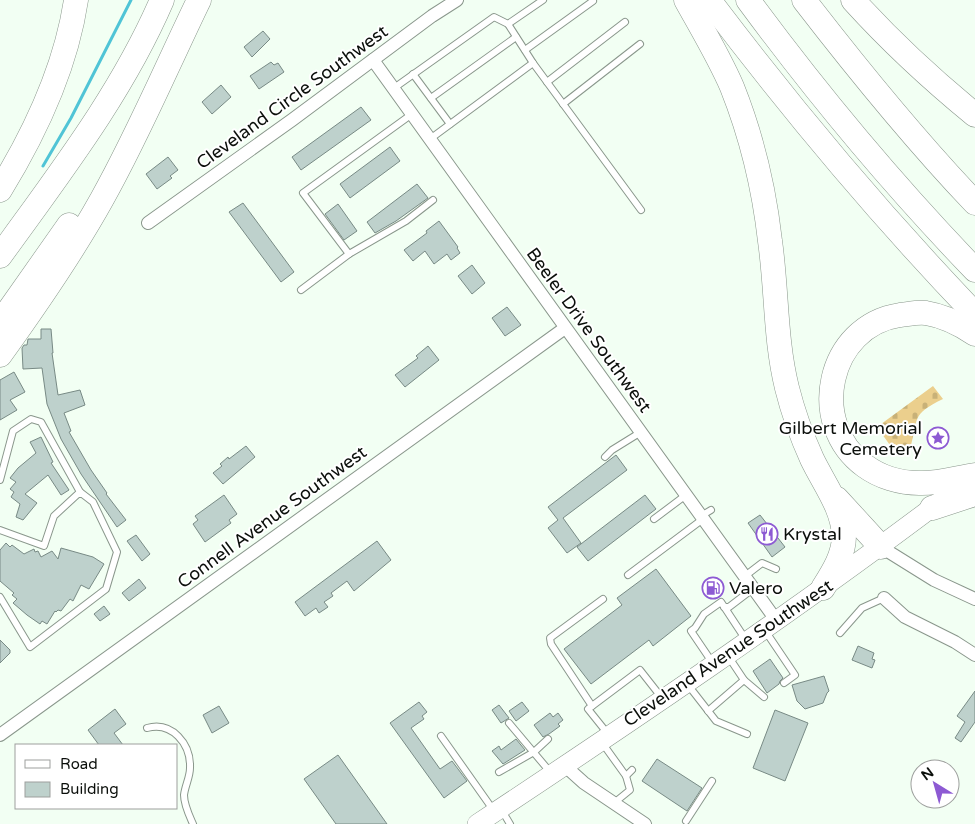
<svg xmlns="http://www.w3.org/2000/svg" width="975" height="824" viewBox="0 0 975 824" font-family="'Varela Round',sans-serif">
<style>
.cemetery{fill:url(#cemetery-stones)}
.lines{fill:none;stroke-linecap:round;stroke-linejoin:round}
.stream{stroke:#50c4d6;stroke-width:3}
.building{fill:#bed1cc;stroke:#788a85}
.lane-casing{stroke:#8a978c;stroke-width:8}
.street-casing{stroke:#8a978c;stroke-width:14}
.secondary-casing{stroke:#8a978c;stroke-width:20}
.highway-casing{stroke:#8a978c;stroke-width:25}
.lane{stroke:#fff;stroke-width:6}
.street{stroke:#fff;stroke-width:12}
.secondary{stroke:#fff;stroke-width:19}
.highway{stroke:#fff;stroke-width:24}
.labels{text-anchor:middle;stroke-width:4;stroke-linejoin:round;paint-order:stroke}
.street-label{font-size:18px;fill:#0b0f0b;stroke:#fff}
.poi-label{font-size:18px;fill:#0b0f0b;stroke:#fff;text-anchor:start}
</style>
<defs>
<pattern id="cemetery-stones" width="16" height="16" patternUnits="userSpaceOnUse" patternTransform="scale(1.25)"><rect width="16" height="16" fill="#ebcf8d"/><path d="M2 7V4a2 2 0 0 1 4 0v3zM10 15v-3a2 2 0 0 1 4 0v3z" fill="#c8b178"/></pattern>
</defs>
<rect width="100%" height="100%" fill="#f2fff3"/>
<path class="cemetery" d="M 933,386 L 943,399 C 910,415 919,418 910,449 L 902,452 L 892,448 L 877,427 Z"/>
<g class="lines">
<polyline class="stream" points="43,166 71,118 131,0"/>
</g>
<g class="building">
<polygon points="263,31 270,39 252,57 244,47"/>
<polygon points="271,62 274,65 278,63 284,72 259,89 250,76"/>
<polygon points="221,85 231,97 212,114 202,102"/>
<polygon points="361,107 371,120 301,170 292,157"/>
<polygon points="390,147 400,161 350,198 340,184"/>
<polygon points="168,157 178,170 170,176 172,178 157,189 146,174"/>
<polygon points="417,184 428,198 396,221 375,233 367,222"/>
<polygon points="243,203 294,272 281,282 229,212"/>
<polygon points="338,204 357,231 344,240 325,214"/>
<polygon points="439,221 458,247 457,248 460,253 451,260 447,254 434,264 425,251 413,261 404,250 427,233 426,231"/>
<polygon points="472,265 485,283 472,294 458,276"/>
<polygon points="507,307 521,325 505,336 492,318"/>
<polygon points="41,329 51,329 53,353 52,353 58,395 80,390 85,405 64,413 71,431 69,432 91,470 107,493 106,494 126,520 117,527 81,474 61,439 47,404 42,368 23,369 22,348 24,345 27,345 28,339 41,339"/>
<polygon points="428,346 439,360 405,387 395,375 418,358 416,356"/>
<polygon points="14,372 25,392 10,400 17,410 0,420 0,380"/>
<polygon points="41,437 53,462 51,463 69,490 61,495 48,475 25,494 37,503 23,520 16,517 20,504 11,497 14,492 10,489 16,482 10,478 18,468 36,453 30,442"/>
<polygon points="246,446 255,457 223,484 213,473 222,466 220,464 228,457 229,459"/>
<polygon points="616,455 627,470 563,518 581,543 567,553 548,528 558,520 548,507"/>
<polygon points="224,495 237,514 229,520 231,523 205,542 193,524 198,520 195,516"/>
<polygon points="645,495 656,509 588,561 577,547"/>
<polygon points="760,515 785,547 772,557 748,523"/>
<polygon points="136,535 150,554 142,561 127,541"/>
<polygon points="377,541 391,560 354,591 347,581 331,593 333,596 324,602 328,607 319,613 316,608 305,616 295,602"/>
<polygon points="6,543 10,547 12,545 24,554 34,549 35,552 38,551 41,557 52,551 58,559 61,548 93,557 104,564 89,589 81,585 73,601 70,599 61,611 58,610 56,612 55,611 47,624 42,621 40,624 27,615 13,603 17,599 12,595 14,593 0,581 0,550"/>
<polygon points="656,569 691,616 653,646 649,640 591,684 564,649 622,605 617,598"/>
<polygon points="139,579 146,588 129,601 122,593"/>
<polygon points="104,606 110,614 100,621 94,614"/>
<polygon points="0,640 10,650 10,653 0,663"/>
<polygon points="858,646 874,653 872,659 875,660 872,668 852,660"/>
<polygon points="770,659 783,678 780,681 779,684 767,693 753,671"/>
<polygon points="824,676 829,691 827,693 823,703 805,709 797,701 792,685"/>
<polygon points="975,691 975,722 961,742 955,738 965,722 957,716"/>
<polygon points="419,702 427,712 422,716 424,719 411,728 440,769 452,761 467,781 444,798 390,723"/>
<polygon points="522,702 529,711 516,721 509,711"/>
<polygon points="499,705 509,718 501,723 492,710"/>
<polygon points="219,706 229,723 212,733 203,715"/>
<polygon points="115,709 126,724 114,733 123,745 99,745 88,730"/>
<polygon points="775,710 808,723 785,781 753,768"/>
<polygon points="550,713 553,717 558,713 563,720 558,724 560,726 549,734 543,737 534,725"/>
<polygon points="516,739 525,750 503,764 492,751 499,746 501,750"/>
<polygon points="338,755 387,824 336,824 304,779"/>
<polygon points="657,759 702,788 687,811 642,781"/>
</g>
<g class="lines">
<g class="lane-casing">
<g id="lane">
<polyline points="508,24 543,0"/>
<polyline points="525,50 593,1"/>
<polyline points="413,74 450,124"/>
<polyline points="547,82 625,22"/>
<polyline points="394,88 494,17 508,24 533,63 641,210"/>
<polyline points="431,98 516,37"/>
<polyline points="563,104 640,44"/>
<polyline points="412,114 303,193 349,254 406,221 433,200"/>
<polyline points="430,139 533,63"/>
<polyline points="301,290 349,254"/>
<polyline points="605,457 612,450 641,432"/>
<polyline points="0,480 13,431 31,419 41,422 80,492"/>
<polyline points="701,516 711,510"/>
<polyline points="654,519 686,495"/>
<polyline points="0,530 44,546 54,516 80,492 93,502 117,552 106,589 30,647 0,597"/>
<polyline points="628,575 703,519"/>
<polyline points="745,576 762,563 776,569"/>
<polyline points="724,607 729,607 754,588"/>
<polyline points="766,632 795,675 784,683"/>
<polyline points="840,633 862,608 884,598"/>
<polyline points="712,662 691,631 695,628 704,614 721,602 746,640"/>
<polyline points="744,680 764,697"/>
<polyline points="688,685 716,721 747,734"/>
<polyline points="592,706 551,644 550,638 603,599"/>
<polyline points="708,711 744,680 728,656"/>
<polyline points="509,723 551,773"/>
<path d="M 147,728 C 172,721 191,744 190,768 C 190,777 185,786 184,795 C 184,805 189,815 193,824"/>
<polyline points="608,734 588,709 640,670 662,698"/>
<polyline points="441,736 494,811"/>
<polyline points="603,744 626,776 632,770"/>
<polyline points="499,772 534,752 548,739"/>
<polyline points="614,803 630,790 626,776"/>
<polyline points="501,809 510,824"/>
<polyline points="686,821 712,781"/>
</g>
</g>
<g class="street-casing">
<g id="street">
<polyline points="373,60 776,620"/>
<polyline points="148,223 292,120 432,16 457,0"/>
<polyline points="881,547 934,580 975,599"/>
<polyline points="884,598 905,617 955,642 975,655"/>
<polyline points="0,735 565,328"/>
<polyline points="564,765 584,783 645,824"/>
</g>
</g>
<g class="secondary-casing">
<path id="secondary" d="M 477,824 C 634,720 791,614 942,500"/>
</g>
<g class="highway-casing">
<g id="highway">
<path d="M 686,0 C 702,29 719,57 732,87 C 752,137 764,188 770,241 C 777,290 775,340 787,388 C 793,412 802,437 812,459 C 824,484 843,508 844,536 C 844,555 833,572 823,588"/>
<path d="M 709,0 C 792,110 880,215 975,314"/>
<path d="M 748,0 C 818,95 893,185 975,270"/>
<path d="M 804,0 C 858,70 914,139 975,203"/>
<path d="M 853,0 C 891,42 931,79 975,115"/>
<path d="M 0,190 C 35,133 66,67 76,0"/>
<path d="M 0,256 C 59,174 122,93 162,0"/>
<polyline points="0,323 69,225"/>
<path d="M 0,355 C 36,305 72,253 102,199 C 138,135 167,66 199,0"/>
<path d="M 975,475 C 956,478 937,484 919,483 C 900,483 880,477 865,466 C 807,424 827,326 900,315 C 909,314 918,312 926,313 C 944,316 960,324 975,334"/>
<polyline points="837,499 881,547"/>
<polyline points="932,508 975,494"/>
</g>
</g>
<use href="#lane" class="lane"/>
<use href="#street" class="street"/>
<use href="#secondary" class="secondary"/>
<use href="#highway" class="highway"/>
</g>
<defs>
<g id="sight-ring" transform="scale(1.125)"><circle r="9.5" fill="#fff" stroke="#8d5ad3" stroke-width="1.5"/><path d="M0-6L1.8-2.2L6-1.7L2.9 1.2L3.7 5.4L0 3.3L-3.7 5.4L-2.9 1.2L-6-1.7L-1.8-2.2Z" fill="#8d5ad3"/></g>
<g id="restaurant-ring" transform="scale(1.125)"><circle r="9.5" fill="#fff" stroke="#8d5ad3" stroke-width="1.5"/><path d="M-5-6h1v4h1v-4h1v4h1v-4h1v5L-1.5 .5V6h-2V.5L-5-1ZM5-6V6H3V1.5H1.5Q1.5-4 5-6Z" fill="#8d5ad3"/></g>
<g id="fuel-ring" transform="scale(1.125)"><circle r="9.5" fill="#fff" stroke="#8d5ad3" stroke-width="1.5"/><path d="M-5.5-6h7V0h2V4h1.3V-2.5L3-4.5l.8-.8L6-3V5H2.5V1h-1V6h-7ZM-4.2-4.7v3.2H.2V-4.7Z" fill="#8d5ad3"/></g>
</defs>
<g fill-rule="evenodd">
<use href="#sight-ring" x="938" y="438"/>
<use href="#restaurant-ring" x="767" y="534"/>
<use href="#fuel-ring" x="713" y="588"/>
</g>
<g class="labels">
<g class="street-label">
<text transform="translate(292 97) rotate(-36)" y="6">Cleveland Circle Southwest</text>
<text transform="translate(589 330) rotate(54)" y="6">Beeler Drive Southwest</text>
<text transform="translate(272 517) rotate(-36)" y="6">Connell Avenue Southwest</text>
<text transform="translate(728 653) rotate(-34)" y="6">Cleveland Avenue Southwest</text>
</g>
<g class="poi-label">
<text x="922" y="434" text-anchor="end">Gilbert Memorial<tspan x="922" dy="21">Cemetery</tspan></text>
<text x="783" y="540">Krystal</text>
<text x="729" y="594">Valero</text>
</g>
</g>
<rect x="15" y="744" width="162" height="65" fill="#ffffff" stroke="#9d9f9d"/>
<rect x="25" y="760" width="25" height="8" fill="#ffffff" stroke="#9d9f9d"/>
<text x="60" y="769" font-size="15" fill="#0b0f0b">Road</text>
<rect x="25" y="782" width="25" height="15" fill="#bed1cc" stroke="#9d9f9d"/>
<text x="60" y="794" font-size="15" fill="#0b0f0b">Building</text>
<g transform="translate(935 784) rotate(323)"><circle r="24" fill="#ffffff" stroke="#9d9f9d"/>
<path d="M0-4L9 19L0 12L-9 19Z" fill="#8d5ad3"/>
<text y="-8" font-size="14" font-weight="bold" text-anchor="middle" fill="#0b0f0b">N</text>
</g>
</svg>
